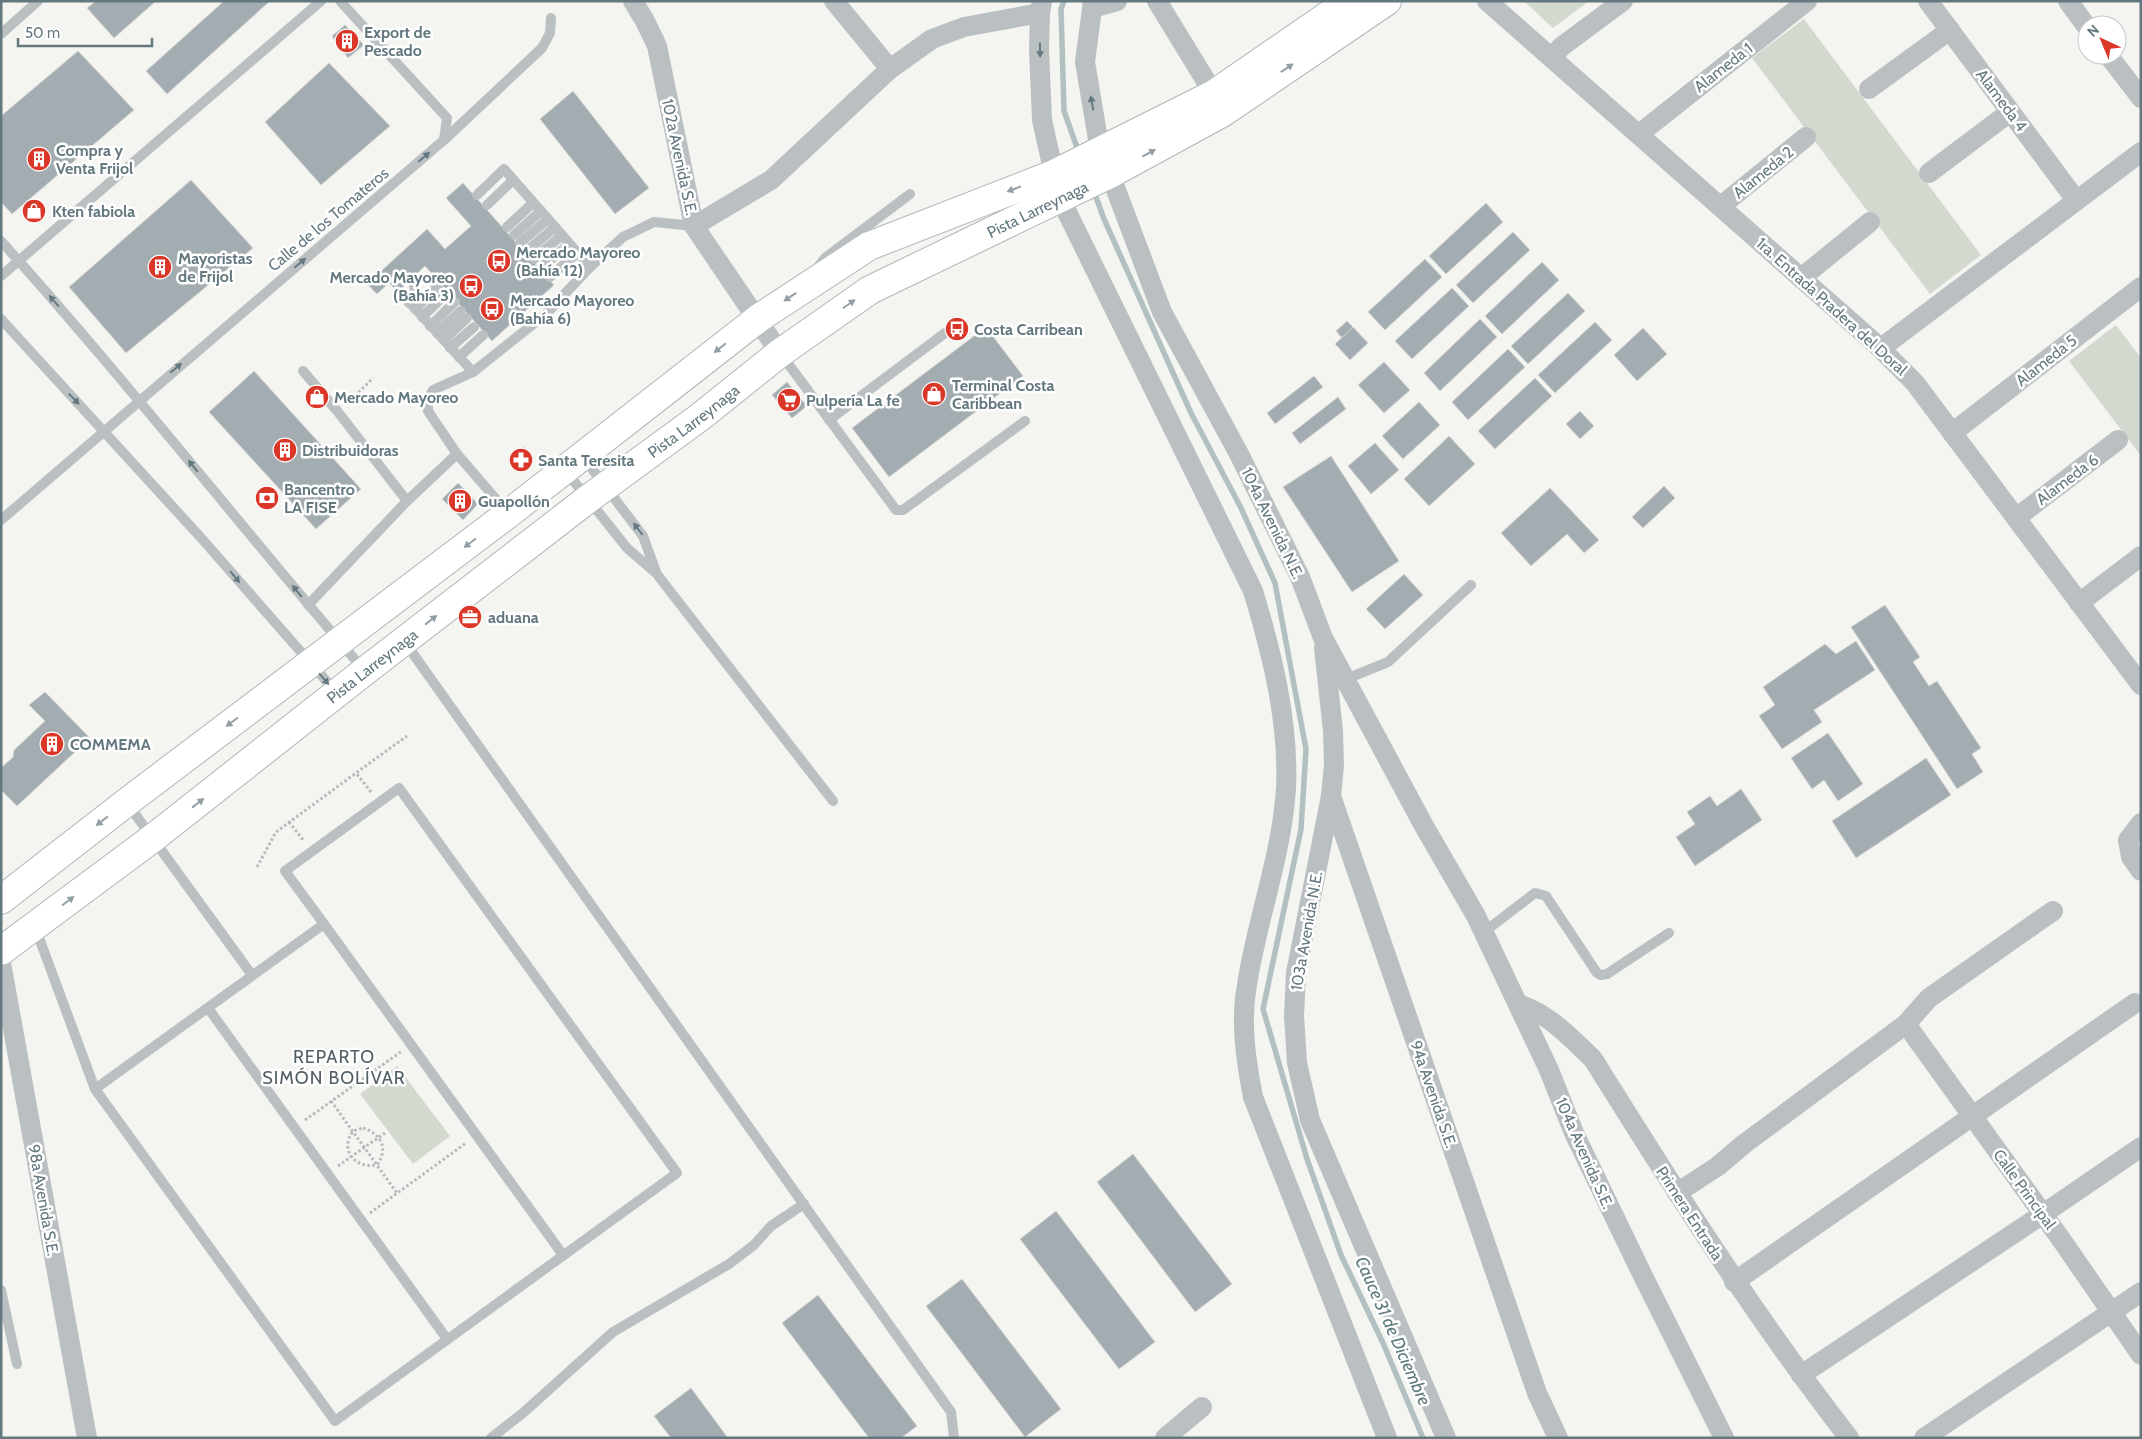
<svg xmlns="http://www.w3.org/2000/svg" width="2142" height="1439" viewBox="0 0 2142 1439" font-family="Cabin,sans-serif">
<style>
.green{fill:#d4d9d0}
.lines{fill:none;stroke-linecap:round;stroke-linejoin:round}
.stream{stroke:#b1c1c2;stroke-width:5.5}
.building{fill:#a3adb1;stroke:#d5d5d3}
.secondary-casing{stroke:#afb6b9;stroke-width:30}
.path{stroke:#b7babc;stroke-width:3;stroke-dasharray:2.5 2.5;stroke-linecap:butt}
.lane{stroke:#bac0c2;stroke-width:10}
.street{stroke:#bac0c2;stroke-width:20}
.secondary{stroke:#fff;stroke-width:28}
.oneway{fill:#647880}
.oneway2{fill:#92a0a6}
.labels{text-anchor:middle;stroke-width:5;stroke-linejoin:round;paint-order:stroke}
.poi-label{font-size:16px;font-weight:bold;fill:#647880;stroke:#fff;text-anchor:start}
.street-label{font-size:16px;fill:#647880;stroke:#fff}
.neighbourhood-label{font-size:18px;letter-spacing:1px;fill:#526066;stroke:#fff}
.water-label{font-size:18px;font-style:italic;fill:#607b7e;stroke:#fff}
</style>
<rect width="100%" height="100%" fill="#f4f4f0"/>
<g class="green">
<polygon points="1524,1 1589,1 1553,28"/>
<polygon points="1804,19 1981,255 1930,294 1752,58"/>
<polygon points="2116,325 2141,358 2141,456 2069,361"/>
<polygon points="397,1066 450,1136 413,1164 360,1094"/>
</g>
<g class="lines">
<g class="stream">
<polyline points="1064,1 1061,9 1064,111 1079,153"/>
<polyline points="1093,189 1104,219 1191,413 1241,508 1275,583 1306,749 1301,829 1263,1009 1307,1159 1341,1255 1383,1343 1423,1438"/>
</g>
</g>
<g class="building">
<polygon points="96,1 156,1 114,38 87,8"/>
<polygon points="224,1 270,1 167,94 146,71"/>
<polygon points="345,25 364,45 348,58 332,36"/>
<polygon points="78,51 134,110 12,214 1,202 1,116"/>
<polygon points="329,63 390,126 321,185 265,122"/>
<polygon points="573,91 649,188 615,214 540,119"/>
<polygon points="191,180 253,248 126,353 69,287"/>
<polygon points="463,183 554,285 492,341 425,266 398,292 389,283 377,294 367,284 427,229 445,249 471,226 446,198"/>
<polygon points="1486,203 1503,222 1446,274 1429,256"/>
<polygon points="1513,232 1530,250 1473,303 1456,285"/>
<polygon points="1425,259 1442,277 1385,330 1368,312"/>
<polygon points="1542,262 1559,280 1502,334 1485,316"/>
<polygon points="1452,288 1469,306 1412,359 1395,341"/>
<polygon points="1568,293 1585,311 1528,364 1511,346"/>
<polygon points="1480,319 1497,337 1440,391 1424,373"/>
<polygon points="1347,321 1353,327 1342,338 1336,331"/>
<polygon points="1595,322 1612,340 1555,393 1538,375"/>
<polygon points="986,327 1023,376 889,477 852,428"/>
<polygon points="1353,327 1368,343 1350,360 1335,344"/>
<polygon points="1643,328 1667,354 1637,381 1614,355"/>
<polygon points="1508,349 1525,367 1468,420 1452,402"/>
<polygon points="1384,362 1410,390 1384,413 1358,385"/>
<polygon points="254,371 361,489 316,529 209,412"/>
<polygon points="1314,376 1323,387 1275,424 1267,413"/>
<polygon points="1535,378 1552,396 1495,449 1478,431"/>
<polygon points="787,382 807,406 792,418 772,395"/>
<polygon points="1338,397 1346,409 1300,444 1292,433"/>
<polygon points="1419,402 1440,425 1403,459 1382,436"/>
<polygon points="1580,411 1594,426 1580,439 1566,424"/>
<polygon points="1449,436 1475,464 1429,506 1404,479"/>
<polygon points="1375,443 1399,470 1371,494 1348,466"/>
<polygon points="524,447 534,458 517,472 508,461"/>
<polygon points="1331,456 1399,561 1352,592 1283,487"/>
<polygon points="458,483 478,504 463,520 442,499"/>
<polygon points="1664,486 1675,498 1643,528 1632,517"/>
<polygon points="1550,488 1599,540 1584,553 1567,534 1531,566 1501,533"/>
<polygon points="267,490 275,501 269,506 260,495"/>
<polygon points="1404,574 1423,595 1385,629 1366,609"/>
<polygon points="1885,605 1920,657 1913,662 1929,686 1937,681 1981,748 1972,754 1983,772 1957,789 1851,627"/>
<polygon points="1856,641 1875,670 1814,710 1822,722 1782,749 1759,716 1775,705 1763,687 1825,644 1836,654"/>
<polygon points="45,692 90,738 17,806 1,790 1,768 13,757 14,750 45,721 29,705"/>
<polygon points="1828,733 1863,784 1838,801 1824,780 1812,789 1791,758"/>
<polygon points="1926,758 1951,795 1856,858 1832,821"/>
<polygon points="1741,789 1762,820 1695,866 1676,837 1695,824 1687,812 1710,796 1717,806"/>
<polygon points="1133,1154 1232,1284 1195,1312 1097,1182"/>
<polygon points="1056,1211 1155,1342 1119,1369 1020,1239"/>
<polygon points="962,1279 1061,1409 1025,1437 926,1306"/>
<polygon points="818,1295 917,1426 901,1438 869,1438 782,1323"/>
<polygon points="691,1388 728,1438 671,1438 654,1416"/>
</g>
<g class="lines">
<g class="secondary-casing">
<g id="secondary">
<polyline points="1,900 127,802 508,514 759,318 869,246 1054,174 1214,94 1349,1"/>
<path id="s1" d="M 1,951 L 153,838 L 365,671 L 588,499 L 700,417 L 780,353 L 870,290 L 1110,174 L 1222,113 L 1387,1"/>
</g>
</g>
<g class="path">
<polyline points="348,403 373,378"/>
<polyline points="371,792 356,773 407,736"/>
<polyline points="289,822 304,841"/>
<polyline points="257,867 276,832 356,773"/>
<polyline points="331,1101 397,1193"/>
<polyline points="305,1120 402,1051"/>
<path d="M 363,1128 C 381,1134 389,1148 377,1165 C 355,1169 339,1150 353,1131 Z"/>
<polyline points="338,1166 385,1133"/>
<polyline points="370,1213 466,1143"/>
</g>
<g class="lane">
<polyline points="340,1 447,118 444,140"/>
<polyline points="1,34 38,1"/>
<polyline points="477,195 504,169 590,267"/>
<polyline points="487,205 513,180"/>
<polyline points="507,227 533,203"/>
<polyline points="514,235 541,211"/>
<path d="M 1,241 C 126,380 242,528 364,670"/>
<polyline points="520,243 548,219"/>
<polyline points="527,251 555,227"/>
<polyline points="534,259 562,235"/>
<polyline points="542,267 569,244"/>
<polyline points="818,272 818,267 825,258 910,194"/>
<polyline points="1,276 321,1"/>
<polyline points="550,277 577,253"/>
<polyline points="401,293 473,372"/>
<polyline points="409,303 415,290 413,281"/>
<polyline points="415,309 439,285"/>
<polyline points="422,317 447,293"/>
<polyline points="1,319 203,540 336,692"/>
<polyline points="430,326 455,302"/>
<polyline points="437,333 461,311"/>
<polyline points="444,340 467,318"/>
<polyline points="450,348 474,327"/>
<polyline points="781,354 896,510 903,510 1025,421"/>
<polyline points="459,357 483,335"/>
<polyline points="303,371 338,412 407,501"/>
<polyline points="829,420 945,333"/>
<polyline points="583,457 643,536 656,572"/>
<polyline points="565,470 627,548 656,573 833,801"/>
<polyline points="508,513 457,454 428,411 428,400 433,390 473,372 546,314 590,267 623,237 654,222 694,226"/>
<polyline points="1,520 444,140 542,48 550,33 551,18"/>
<polyline points="308,605 407,501 457,454"/>
<polyline points="404,641 951,1412 954,1438"/>
<polyline points="1346,679 1388,662 1471,585"/>
<polyline points="127,803 252,975"/>
<polyline points="324,924 563,1255"/>
<polyline points="35,927 95,1089 335,1421 677,1173 399,788 285,871 324,924 95,1089"/>
<polyline points="1484,932 1535,893 1546,896 1597,973 1601,975 1607,974 1669,933"/>
<polyline points="208,1008 447,1339"/>
<polyline points="1,1290 17,1364"/>
<polyline points="491,1438 523,1413 613,1332 729,1264 754,1245 771,1226 804,1204"/>
</g>
<g class="street">
<polyline points="633,1 645,21 657,46 694,226 780,353"/>
<polyline points="834,1 890,69"/>
<polyline points="1042,1 1040,13 1039,50 1042,120 1054,174"/>
<polyline points="1093,1 1085,62 1100,151"/>
<polyline points="1157,1 1214,94"/>
<polyline points="1487,1 1876,344 1915,383 2141,685"/>
<polyline points="1928,1 2076,200"/>
<polyline points="2068,1 2087,27"/>
<polyline points="1092,8 1117,1"/>
<polyline points="2108,55 2141,98"/>
<polyline points="1553,57 1561,47 1623,1"/>
<polyline points="1869,89 1950,30"/>
<polyline points="1639,134 1807,1"/>
<polyline points="1929,173 2010,112"/>
<polyline points="1110,174 1162,312 1239,454 1300,577 1323,638 1424,826 1476,916 1549,1070 1574,1133 1643,1276 1724,1438"/>
<path d="M 1060,198 L 1253,591 C 1272,653 1289,722 1286,788 C 1282,855 1257,919 1247,985 C 1240,1022 1246,1061 1253,1097 L 1387,1438"/>
<polyline points="1721,206 1806,137"/>
<polyline points="694,226 771,180 890,69 932,39 964,27 1040,13"/>
<polyline points="1801,278 1870,222"/>
<polyline points="1881,348 2141,152"/>
<polyline points="1952,433 2141,287"/>
<polyline points="2016,518 2118,440"/>
<polyline points="2079,603 2141,556"/>
<polyline points="1324,648 1333,731 1334,765 1331,796 1296,973 1294,1016 1297,1063 1310,1120 1446,1438"/>
<polyline points="1331,796 1537,1393 1558,1438"/>
<polyline points="2141,823 2128,840 2131,857 2141,871"/>
<polyline points="1,963 87,1438"/>
<path d="M 1518,1004 C 1548,1013 1571,1038 1593,1059 C 1674,1189 1755,1317 1849,1438"/>
<polyline points="1906,1024 2063,1242 2141,1355"/>
<polyline points="1677,1193 1718,1166 1744,1144 1906,1024 1929,998 2053,911"/>
<polyline points="1734,1282 2135,1003"/>
<polyline points="1801,1375 2043,1214 2141,1147"/>
<polyline points="1165,1438 1202,1407"/>
<polyline points="1924,1438 2141,1292"/>
</g>
<use href="#secondary" class="secondary"/>
</g>
<defs><path id="oneway-solid" d="M-6-.8H1V-3.2L6.5 0L1 3.2V.8H-6Z" transform="scale(1.25)"/></defs>
<g class="oneway">
<use href="#oneway-solid" transform="translate(1040 50) rotate(89)"/>
<use href="#oneway-solid" transform="translate(1092 103) rotate(-100)"/>
<use href="#oneway-solid" transform="translate(424 157) rotate(-40)"/>
<use href="#oneway-solid" transform="translate(300 263) rotate(-40)"/>
<use href="#oneway-solid" transform="translate(54 301) rotate(-131)"/>
<use href="#oneway-solid" transform="translate(176 368) rotate(-40)"/>
<use href="#oneway-solid" transform="translate(74 399) rotate(46)"/>
<use href="#oneway-solid" transform="translate(193 466) rotate(-129)"/>
<use href="#oneway-solid" transform="translate(638 529) rotate(-127)"/>
<use href="#oneway-solid" transform="translate(235 577) rotate(50)"/>
<use href="#oneway-solid" transform="translate(297 591) rotate(-129)"/>
<use href="#oneway-solid" transform="translate(324 679) rotate(49)"/>
</g>
<g class="oneway2">
<use href="#oneway-solid" transform="translate(1287 68) rotate(-34)"/>
<use href="#oneway-solid" transform="translate(1149 153) rotate(-29)"/>
<use href="#oneway-solid" transform="translate(1014 189) rotate(159)"/>
<use href="#oneway-solid" transform="translate(790 297) rotate(146)"/>
<use href="#oneway-solid" transform="translate(849 304) rotate(-35)"/>
<use href="#oneway-solid" transform="translate(720 348) rotate(142)"/>
<use href="#oneway-solid" transform="translate(470 543) rotate(143)"/>
<use href="#oneway-solid" transform="translate(431 620) rotate(-38)"/>
<use href="#oneway-solid" transform="translate(232 722) rotate(143)"/>
<use href="#oneway-solid" transform="translate(198 803) rotate(-38)"/>
<use href="#oneway-solid" transform="translate(102 821) rotate(142)"/>
<use href="#oneway-solid" transform="translate(68 901) rotate(-37)"/>
</g>
<defs>
<g id="building-disc" transform="scale(1.25)"><circle r="9.5" fill="#db3729" stroke="#fff"/><path d="M-4-6H4V6H1V3H-1V6H-4ZM-2.5-4.3h1.7v1.8h-1.7ZM.8-4.3h1.7v1.8H.8ZM-2.5-1h1.7V.8h-1.7ZM.8-1h1.7V.8H.8Z" fill="#fff"/></g>
<g id="shop-disc" transform="scale(1.25)"><circle r="9.5" fill="#db3729" stroke="#fff"/><path d="M-5-2.5h2.3a2.7 3.5 0 0 1 5.4 0H5L5.5 6h-11ZM-1.5-2.5h3a1.5 2.3 0 0 0-3 0Z" fill="#fff"/></g>
<g id="bus-disc" transform="scale(1.25)"><circle r="9.5" fill="#db3729" stroke="#fff"/><path d="M-5-6H5V4H4V6H2V4H-2V6H-4V4H-5ZM-3.5-4V0h7V-4ZM-3.5 1.2v1.5H-2V1.2ZM2 1.2v1.5H3.5V1.2Z" fill="#fff"/></g>
<g id="supermarket-disc" transform="scale(1.25)"><circle r="9.5" fill="#db3729" stroke="#fff"/><path d="M-6-5.5h2.5l.6 2H6L4.5 2H-2.5L-4.4-4H-6ZM-1.5 3.2a1.3 1.3 0 1 0 .1 0ZM3 3.2a1.3 1.3 0 1 0 .1 0Z" fill="#fff"/></g>
<g id="pharmacy-disc" transform="scale(1.25)"><circle r="9.5" fill="#db3729" stroke="#fff"/><path d="M-2-6h4v4h4v4h-4v4h-4v-4h-4v-4h4Z" fill="#fff"/></g>
<g id="bank-disc" transform="scale(1.25)"><circle r="9.5" fill="#db3729" stroke="#fff"/><path d="M-6-4H6V4H-6ZM0-2.3a2.3 2.3 0 1 0 0 4.6a2.3 2.3 0 1 0 0-4.6Z" fill="#fff"/></g>
<g id="office-disc" transform="scale(1.25)"><circle r="9.5" fill="#db3729" stroke="#fff"/><path d="M-6-3h4V-5.5h4V-3h4V5H-6ZM-1-4.5V-3h2v-1.5ZM-6 0V1H6V0Z" fill="#fff"/></g>
</defs>
<g fill-rule="evenodd">
<use href="#building-disc" x="347" y="41"/>
<use href="#building-disc" x="39" y="159"/>
<use href="#shop-disc" x="34" y="211"/>
<use href="#bus-disc" x="499" y="261"/>
<use href="#building-disc" x="160" y="267"/>
<use href="#bus-disc" x="471" y="286"/>
<use href="#bus-disc" x="492" y="309"/>
<use href="#bus-disc" x="957" y="329"/>
<use href="#shop-disc" x="934" y="394"/>
<use href="#shop-disc" x="317" y="397"/>
<use href="#supermarket-disc" x="789" y="400"/>
<use href="#building-disc" x="285" y="450"/>
<use href="#pharmacy-disc" x="521" y="460"/>
<use href="#bank-disc" x="267" y="498"/>
<use href="#building-disc" x="460" y="501"/>
<use href="#office-disc" x="470" y="617"/>
<use href="#building-disc" x="52" y="744"/>
</g>
<g class="labels">
<g class="poi-label">
<text x="364" y="38">Export de<tspan x="364" dy="18">Pescado</tspan></text>
<text x="56" y="156">Compra y<tspan x="56" dy="18">Venta Frijol</tspan></text>
<text x="52" y="217">Kten fabiola</text>
<text x="516" y="258">Mercado Mayoreo<tspan x="516" dy="18">(Bahía 12)</tspan></text>
<text x="178" y="264">Mayoristas<tspan x="178" dy="18">de Frijol</tspan></text>
<text x="454" y="283" text-anchor="end">Mercado Mayoreo<tspan x="454" dy="18">(Bahía 3)</tspan></text>
<text x="510" y="306">Mercado Mayoreo<tspan x="510" dy="18">(Bahía 6)</tspan></text>
<text x="974" y="335">Costa Carribean</text>
<text x="952" y="391">Terminal Costa<tspan x="952" dy="18">Caribbean</tspan></text>
<text x="334" y="403">Mercado Mayoreo</text>
<text x="806" y="406">Pulpería La fe</text>
<text x="302" y="456">Distribuidoras</text>
<text x="538" y="466">Santa Teresita</text>
<text x="284" y="495">Bancentro<tspan x="284" dy="18">LA FISE</tspan></text>
<text x="478" y="507">Guapollón</text>
<text x="488" y="623">aduana</text>
<text x="70" y="750">COMMEMA</text>
</g>
<g class="street-label">
<text transform="translate(1723 67) rotate(-38)" y="6">Alameda 1</text>
<text transform="translate(2002 100) rotate(53)" y="6">Alameda 4</text>
<text transform="translate(680 157) rotate(78)" y="6">102a Avenida S.E.</text>
<text transform="translate(1763 172) rotate(-39)" y="6">Alameda 2</text>
<text dy="6" stroke="none"><textPath href="#s1" startOffset="1278">Pista Larreynaga</textPath></text>
<text transform="translate(328 219) rotate(-40)" y="6">Calle de los Tomateros</text>
<text transform="translate(1832 306) rotate(42)" y="6">1ra. Entrada Pradera del Doral</text>
<text transform="translate(2046 360) rotate(-38)" y="6">Alameda 5</text>
<text dy="6" stroke="none"><textPath href="#s1" startOffset="872">Pista Larreynaga</textPath></text>
<text transform="translate(2067 479) rotate(-37)" y="6">Alameda 6</text>
<text transform="translate(1273 523) rotate(64)" y="6">104a Avenida N.E.</text>
<text dy="6" stroke="none"><textPath href="#s1" startOffset="468">Pista Larreynaga</textPath></text>
<text transform="translate(1306 931) rotate(-80)" y="6">103a Avenida N.E.</text>
<text transform="translate(1434 1094) rotate(71)" y="6">94a Avenida S.E.</text>
<text transform="translate(1585 1153) rotate(66)" y="6">104a Avenida S.E.</text>
<text transform="translate(2025 1189) rotate(54)" y="6">Calle Principal</text>
<text transform="translate(44 1200) rotate(80)" y="6">98a Avenida S.E.</text>
<text transform="translate(1690 1213) rotate(57)" y="6">Primera Entrada</text>
</g>
<g class="neighbourhood-label">
<text x="334" y="1063">REPARTO<tspan x="334" dy="21">SIMÓN BOLÍVAR</tspan></text>
</g>
<g class="water-label">
<text transform="translate(1393 1331) rotate(66)" y="6">Cauce 31 de Diciembre</text>
</g>
</g>
<rect width="2142" height="1439" fill="none" stroke="#647880" stroke-width="5"/>
<g transform="translate(2102 40) rotate(316)"><circle r="24" fill="#ffffff" stroke="#c1c9cc"/>
<path d="M0-4L9 19L0 12L-9 19Z" fill="#db3729"/>
<text y="-8" font-size="14" font-weight="bold" text-anchor="middle" fill="#647880">N</text>
</g>
<path d="M18 38v8h134v-8" fill="none" stroke="#647880" stroke-width="2.5"/>
<text x="25" y="38" font-size="15" fill="#647880" stroke="#ffffff" stroke-width="4" paint-order="stroke">50 m</text>
</svg>
